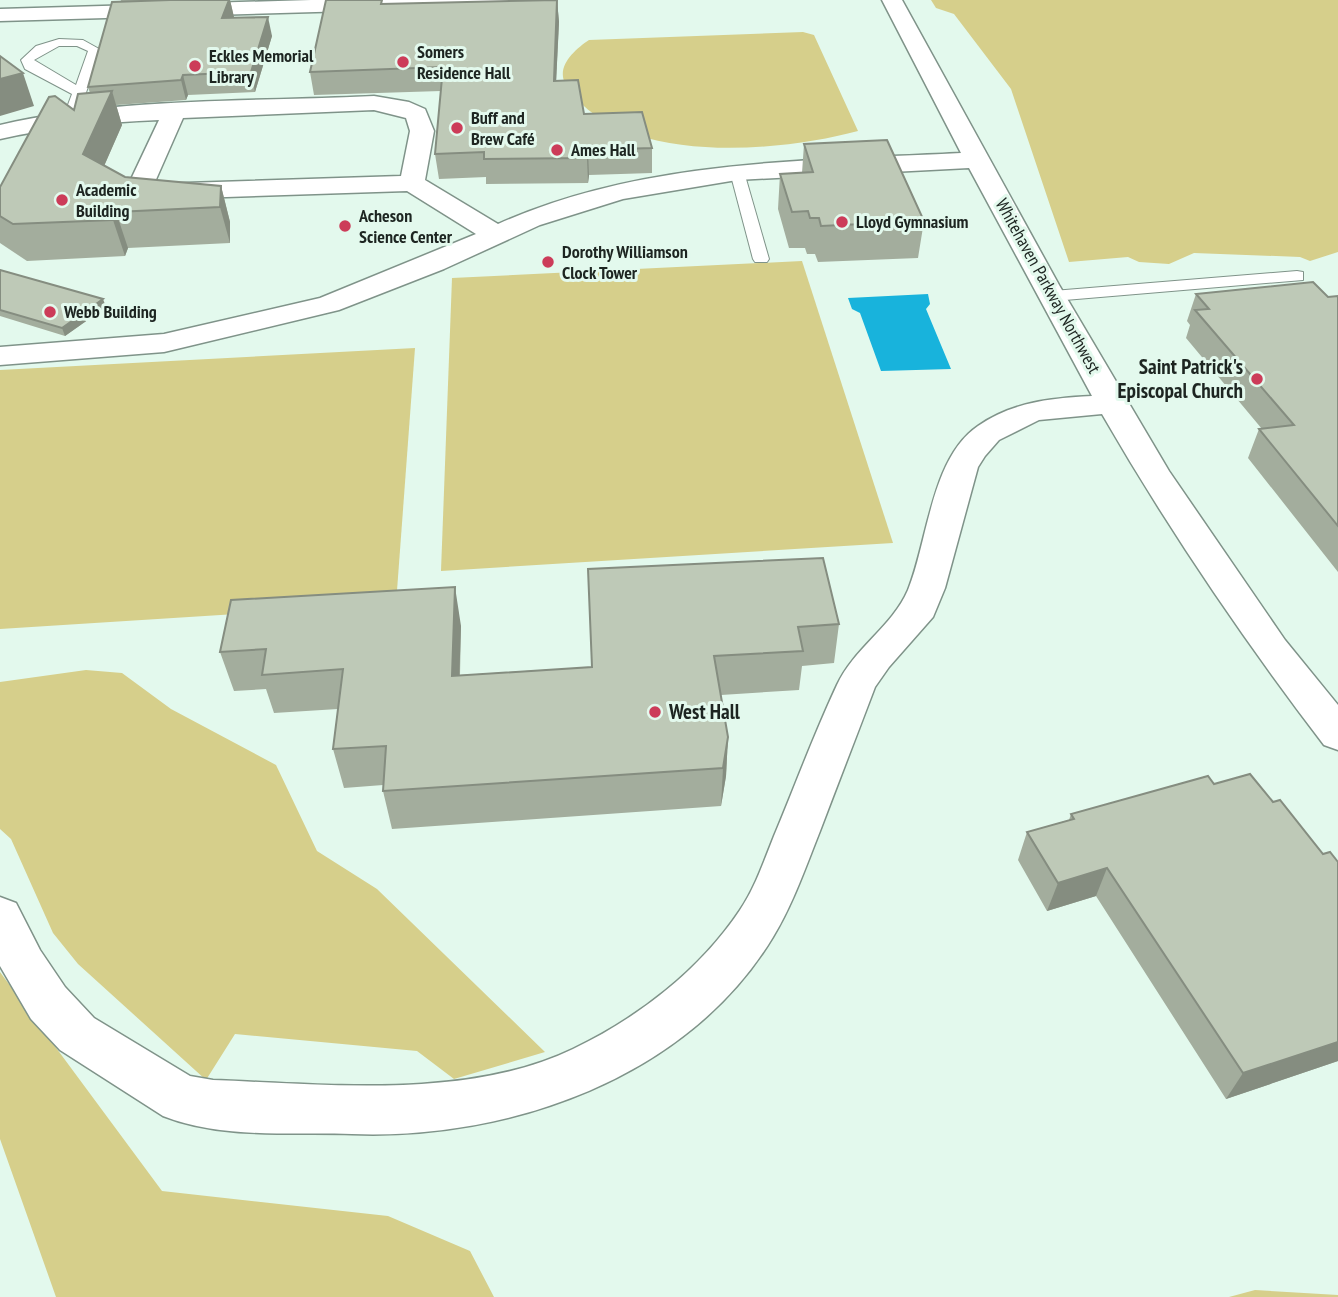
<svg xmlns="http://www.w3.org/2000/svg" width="1338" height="1297" viewBox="0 0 1338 1297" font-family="'PT Sans Narrow',sans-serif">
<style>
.green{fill:#d6cf8b}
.water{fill:#18b3dc}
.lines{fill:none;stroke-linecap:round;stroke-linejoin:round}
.service-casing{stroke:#7f9389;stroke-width:2}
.minor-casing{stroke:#7f9389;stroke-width:3}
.primary-casing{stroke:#7f9389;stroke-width:3}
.service{fill:#fff;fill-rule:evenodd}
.minor{fill:#fff;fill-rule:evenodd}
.primary{fill:#fff;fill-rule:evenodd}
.wall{fill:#a3ad9d}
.shaded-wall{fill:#858d80}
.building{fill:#bec9b7;stroke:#858d80;stroke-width:2}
.poi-dot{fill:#cc3c59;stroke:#e3f9ed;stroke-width:2.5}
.labels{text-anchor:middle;stroke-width:6;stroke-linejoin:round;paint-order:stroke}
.far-poi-label{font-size:18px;font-weight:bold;fill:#1d2521;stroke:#e3f9ed;text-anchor:start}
.far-street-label{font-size:18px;fill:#1d2521;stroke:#e3f9ed}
.poi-label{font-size:21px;font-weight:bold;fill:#1d2521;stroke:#e3f9ed;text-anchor:end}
</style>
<rect width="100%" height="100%" fill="#e3f9ed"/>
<g class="green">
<polygon points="931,0 1338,0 1338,252 1310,261 1300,257 1194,253 1169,264 1139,262 1128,257 1069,262 1011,89 954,14 936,8"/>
<path d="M 803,32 L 814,35 L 858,131 C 777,153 621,166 567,87 C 554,68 574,50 589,40 Z"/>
<polygon points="802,261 893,543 441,571 452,278"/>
<polygon points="415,348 396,604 0,629 0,370"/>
<polygon points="86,670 122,673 171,709 276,765 317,851 377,889 545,1052 454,1079 417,1051 235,1034 206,1080 78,964 53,933 11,839 0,829 0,682"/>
<polygon points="0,972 162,1191 388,1216 470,1251 494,1297 56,1297 0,1139"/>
<polygon points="1255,1290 1338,1295 1338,1297 1229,1297"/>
</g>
<polygon class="water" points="928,294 930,304 926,309 951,369 881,371 860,313 852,309 848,298"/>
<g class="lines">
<g class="service-casing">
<g id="service">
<path d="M 59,39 L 83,40 L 101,50 L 77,118 L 70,122 L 63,118 L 72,94 L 25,69 L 21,60 L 36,46 ZM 59,46 L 77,46 L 88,51 L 76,85 L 34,60 Z"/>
<polygon points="737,168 744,172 769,259 767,262 755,262 753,259 730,172"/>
<polygon points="1297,271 1303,272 1303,280 1053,301 1045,296 1053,291"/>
</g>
</g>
<g class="minor-casing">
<path id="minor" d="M 882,0 L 902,0 L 1059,285 L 1169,471 L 1285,640 L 1338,705 L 1338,750 L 1324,745 C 1243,639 1169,530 1102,414 L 1039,420 L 999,440 L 985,456 L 978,467 L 945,588 L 933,617 L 889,667 L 875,687 C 857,735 838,783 820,831 C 806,866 793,904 773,937 C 688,1078 509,1140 352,1134 C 290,1132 221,1139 163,1116 L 60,1050 L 31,1019 L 0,966 L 0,897 L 16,903 L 40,950 L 65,987 L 94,1018 L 190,1076 L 213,1080 C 326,1084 467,1100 573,1049 C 638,1018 700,970 740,910 C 755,888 764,861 774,836 C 795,786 814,734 837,685 C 854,648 892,627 908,590 C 928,541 931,458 978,426 C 1012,402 1052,398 1092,396 L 969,168 L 737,180 L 623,199 L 540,225 L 444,269 L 339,310 L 164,352 L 0,365 L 0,347 L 164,334 L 320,298 L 476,234 L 407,191 L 138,200 L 129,197 L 125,192 L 159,120 C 105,122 53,127 0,139 L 0,125 C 121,97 250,102 374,96 L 409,102 L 425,109 L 434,131 L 425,180 L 498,224 C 643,159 806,161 961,153 ZM 374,110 L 406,118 L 410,131 L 401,176 L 154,184 L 183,118 Z"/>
</g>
<g class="primary-casing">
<polygon id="primary" points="311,0 536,0 526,6 0,21 0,9"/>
</g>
<use href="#service" class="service"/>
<use href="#minor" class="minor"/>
<use href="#primary" class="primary"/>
</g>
<g class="wall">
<polygon points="121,0 230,0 234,18 272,36 255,92 188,95 186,100 116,105 122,125 104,166 125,177 221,186 230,222 230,243 128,248 125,256 27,261 0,243 0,187 90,93 88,87"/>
<polygon points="557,0 559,22 556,81 584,114 652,148 652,173 589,175 588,183 486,184 486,177 439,179 435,154 441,91 314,95 310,72 386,4"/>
<polygon points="804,144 924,221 918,258 818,262 815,254 807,254 805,248 789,248 778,209 780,174 802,173"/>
<polygon points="0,270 106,307 65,336 0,316"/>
<polygon points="1196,294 1328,297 1338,296 1338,572 1248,458 1259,429 1262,429 1186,338 1190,325 1187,321"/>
<polygon points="588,569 839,624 834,663 802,666 799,690 721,695 728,737 726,776 721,806 392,829 383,791 383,785 344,788 333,749 338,709 274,713 266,689 234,691 220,652 461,626 460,675 592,667"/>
<polygon points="1071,814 1338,1061 1226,1099 1096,896 1047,911 1018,860 1027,832 1069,820"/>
</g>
<g class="shaded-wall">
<polygon points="229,0 230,0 234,17 226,37 222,18"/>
<polygon points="557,0 559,22 555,105 554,81"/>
<polygon points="268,17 272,36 255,92 251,72"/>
<polygon points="23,73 34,106 0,116 0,79"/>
<polygon points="183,75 188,95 186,100 181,80"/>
<polygon points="112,91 122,125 94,189 83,154"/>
<polygon points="588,150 589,175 588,183 587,158"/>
<polygon points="221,186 230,222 230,243 220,207"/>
<polygon points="116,212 128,248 125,256 113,220"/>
<polygon points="103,299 106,307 65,336 62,328"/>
<polygon points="455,587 461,626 458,715 452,676"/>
<polygon points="728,737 726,776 721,806 723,768"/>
<polygon points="1107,868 1096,896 1047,911 1058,883"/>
<polygon points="1338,1042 1338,1061 1226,1099 1243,1073"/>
</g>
<g class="building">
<polygon points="170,0 229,0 222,18 268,17 251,72 183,75 181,80 88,87 112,2"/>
<polygon points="326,0 382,0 381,4 557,0 554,81 578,80 584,114 642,112 652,148 588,150 587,158 484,159 484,152 435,154 443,67 310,72"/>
<polygon points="0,56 23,73 0,79"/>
<polygon points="112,91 83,154 125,177 221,186 220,207 116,212 113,220 13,224 0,216 0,187 49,97 55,96 74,110 78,94"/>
<polygon points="887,140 924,221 821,226 819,218 810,218 808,211 792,212 780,174 813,172 804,144"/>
<polygon points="0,270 103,299 62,328 0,310"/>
<polygon points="1313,282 1328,297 1338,296 1338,526 1259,429 1294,425 1195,310 1209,309 1196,294"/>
<polygon points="823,558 839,624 798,627 803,651 714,656 728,737 723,768 383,791 386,746 333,749 343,669 262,675 266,649 220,652 231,600 455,587 452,676 592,667 588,569"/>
<polygon points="1250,774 1273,802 1280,800 1323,854 1330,852 1338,862 1338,1042 1243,1073 1107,868 1058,883 1027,832 1074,819 1071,814 1208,776 1214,784"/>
</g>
<g class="poi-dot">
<circle cx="403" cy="62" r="7"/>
<circle cx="195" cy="66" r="7"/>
<circle cx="457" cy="128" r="7"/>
<circle cx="557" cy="150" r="7"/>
<circle cx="62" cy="200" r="7"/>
<circle cx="842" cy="222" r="7"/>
<circle cx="345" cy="226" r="7"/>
<circle cx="548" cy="262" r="7"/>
<circle cx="50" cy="312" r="7"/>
<circle cx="1257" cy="379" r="7"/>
<circle cx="655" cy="712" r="7"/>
</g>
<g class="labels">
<g class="far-poi-label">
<text x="417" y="58">Somers<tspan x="417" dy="21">Residence Hall</tspan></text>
<text x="209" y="62">Eckles Memorial<tspan x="209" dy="21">Library</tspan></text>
<text x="471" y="124">Buff and<tspan x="471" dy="21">Brew Café</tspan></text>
<text x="571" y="156">Ames Hall</text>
<text x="76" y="196">Academic<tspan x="76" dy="21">Building</tspan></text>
<text x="359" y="222">Acheson<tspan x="359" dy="21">Science Center</tspan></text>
<text x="856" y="228">Lloyd Gymnasium</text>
<text x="562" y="258">Dorothy Williamson<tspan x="562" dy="21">Clock Tower</tspan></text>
<text x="64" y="318">Webb Building</text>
</g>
<g class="far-street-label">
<text transform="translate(1048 286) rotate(61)" y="6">Whitehaven Parkway Northwest</text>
</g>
<g class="poi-label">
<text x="1243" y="374">Saint Patrick's<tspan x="1243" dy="24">Episcopal Church</tspan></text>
<text x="669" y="719" text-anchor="start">West Hall</text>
</g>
</g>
</svg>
